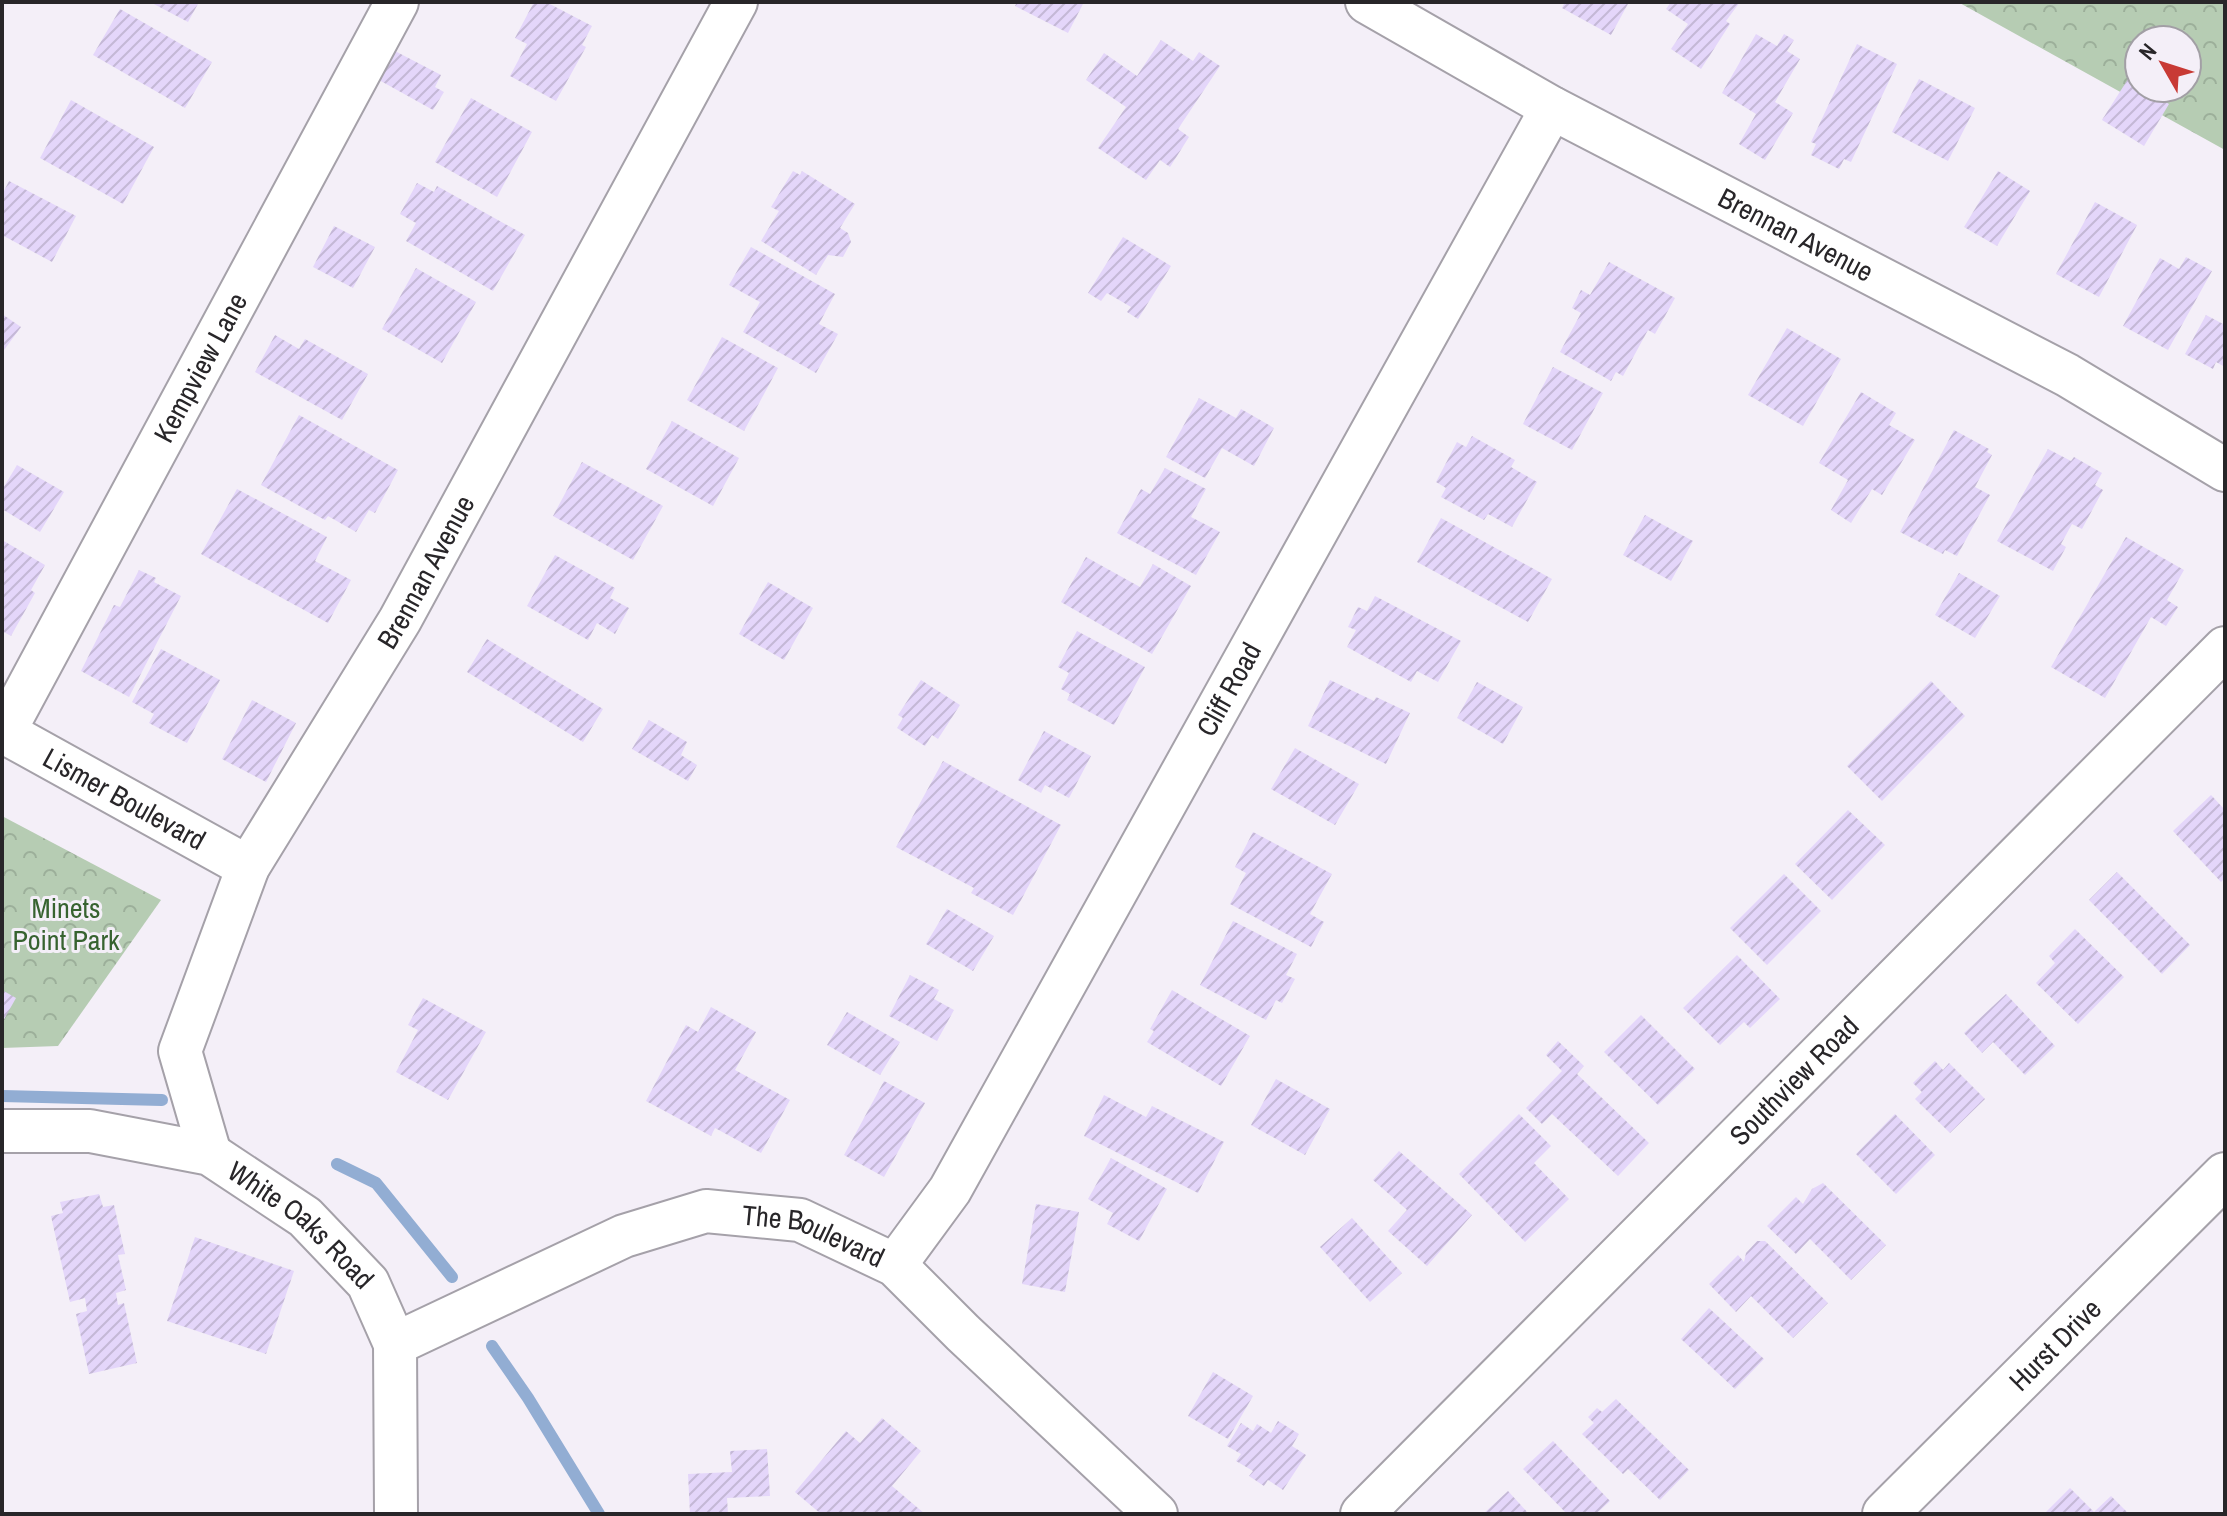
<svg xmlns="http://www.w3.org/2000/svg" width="2227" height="1516" viewBox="0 0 2227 1516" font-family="'Archivo Narrow',sans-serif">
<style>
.park{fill:url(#park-crowns);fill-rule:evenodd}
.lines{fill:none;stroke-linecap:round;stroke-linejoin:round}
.stream{stroke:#92add3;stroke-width:12}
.building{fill:url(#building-hatch)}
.street-casing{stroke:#a5a1a9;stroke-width:46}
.secondary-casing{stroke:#a5a1a9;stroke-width:48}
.street{stroke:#fff;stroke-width:42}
.secondary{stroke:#fff;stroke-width:44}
.labels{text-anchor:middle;stroke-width:6;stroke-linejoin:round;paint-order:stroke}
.street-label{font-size:28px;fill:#282629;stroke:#f4eff8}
.park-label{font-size:28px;fill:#376330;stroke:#f4eff8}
</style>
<defs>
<pattern id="park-crowns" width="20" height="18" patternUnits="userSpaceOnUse" patternTransform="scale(2)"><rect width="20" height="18" fill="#b6ccb3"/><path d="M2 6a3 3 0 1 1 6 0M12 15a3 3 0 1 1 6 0" fill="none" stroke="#9caf9a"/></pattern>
<pattern id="building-hatch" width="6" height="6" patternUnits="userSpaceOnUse" patternTransform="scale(2)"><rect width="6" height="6" fill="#e4d6fa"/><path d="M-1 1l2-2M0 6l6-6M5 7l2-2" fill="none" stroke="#c4b8d6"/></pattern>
</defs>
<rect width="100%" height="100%" fill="#f4eff8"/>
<g class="park">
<path d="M 1958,2 L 2225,2 L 2225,150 ZM 2139,40 L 2187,40 L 2187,88 L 2139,88 Z"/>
<polygon points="2,816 161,900 58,1046 2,1048"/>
</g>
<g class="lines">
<g class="stream">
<polyline points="2,1096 162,1100"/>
<polyline points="337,1164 376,1183 452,1277"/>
<polyline points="492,1346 528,1398 599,1514"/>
</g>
</g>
<g class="building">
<polygon points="150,2 199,2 188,22"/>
<polygon points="534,2 546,2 592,26 582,45 586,47 556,101 510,76 527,44 515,38"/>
<polygon points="1017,2 1084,2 1068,33 1015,6"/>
<polygon points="1565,2 1629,2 1611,35 1562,8"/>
<polygon points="1671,2 1740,2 1726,21 1730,24 1701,69 1671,49 1688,24 1666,9"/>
<polygon points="120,9 212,62 185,108 93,55"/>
<polygon points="1756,34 1777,46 1784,34 1794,40 1787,51 1800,59 1775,102 1793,113 1765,160 1739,144 1756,114 1722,93"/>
<polygon points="1161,40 1193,61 1199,52 1220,66 1178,129 1189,137 1170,167 1160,160 1146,180 1098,148 1126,107 1086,80 1104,53 1137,76"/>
<polygon points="1857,44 1897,64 1851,162 1844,159 1839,169 1811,155 1816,144 1811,142"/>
<polygon points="395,51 441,75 435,87 444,92 433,110 379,80"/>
<polygon points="1919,79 1975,108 1948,161 1892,132"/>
<polygon points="2128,79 2169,104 2144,146 2102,120"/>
<polygon points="471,98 532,132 497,197 435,162"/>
<polygon points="71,100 154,147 123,204 40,158"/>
<polygon points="793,171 800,175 802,171 855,204 840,228 848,233 851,242 843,257 828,255 816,275 761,241 779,211 771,207"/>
<polygon points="1998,171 2030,191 1997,246 1964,227"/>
<polygon points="9,181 76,216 52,262 2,235 2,195"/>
<polygon points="417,183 434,192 437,186 525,235 493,291 406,241 416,223 400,214"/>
<polygon points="2095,202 2137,225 2099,297 2056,274"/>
<polygon points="334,226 375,247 353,288 313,267"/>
<polygon points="1123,237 1171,266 1138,319 1127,312 1131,307 1107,293 1101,301 1088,293"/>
<polygon points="751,247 835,294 819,324 838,334 816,373 743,332 760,302 729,285"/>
<polygon points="2186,257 2212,271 2168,350 2123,326 2160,258 2179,269"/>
<polygon points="1609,262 1675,298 1655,334 1648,330 1623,376 1616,372 1611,381 1560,352 1581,313 1572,308 1581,290 1590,295"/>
<polygon points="416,268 476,302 442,363 382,329"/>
<polygon points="2,314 21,327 4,350 2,348"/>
<polygon points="2206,315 2225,325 2225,367 2216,362 2213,369 2185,354"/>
<polygon points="1787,328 1841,359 1803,426 1748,395"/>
<polygon points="275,335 299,349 305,339 368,374 342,420 255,372"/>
<polygon points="722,337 778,368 744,431 687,400"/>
<polygon points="1553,367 1603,393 1572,450 1523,424"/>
<polygon points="1861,392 1896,413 1889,425 1915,440 1882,495 1872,489 1851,523 1831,510 1848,480 1819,463"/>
<polygon points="1199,398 1236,418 1241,409 1274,428 1254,466 1222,448 1205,478 1166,457"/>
<polygon points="299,415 398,470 375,513 369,510 356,532 328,516 325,520 261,485"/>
<polygon points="672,421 739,458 713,506 646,469"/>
<polygon points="1954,430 1989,449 1987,452 1992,455 1975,487 1990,495 1957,556 1945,550 1943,554 1900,532"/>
<polygon points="1472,436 1515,460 1511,467 1537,482 1512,527 1488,514 1484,520 1441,497 1446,488 1436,482 1457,442 1466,447"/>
<polygon points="2048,449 2071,461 2074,457 2102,473 2095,485 2103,490 2082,529 2072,524 2061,544 2066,547 2053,571 1997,541"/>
<polygon points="582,462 663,506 633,560 553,516"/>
<polygon points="17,465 64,492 40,532 2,509 2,490"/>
<polygon points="1165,468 1206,489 1191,517 1220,532 1196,575 1117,533 1141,489 1150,494"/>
<polygon points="237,489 327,537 315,561 351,580 328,623 201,554"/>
<polygon points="1645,515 1693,541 1671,581 1623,555"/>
<polygon points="1441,518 1552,579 1528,622 1417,562"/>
<polygon points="2126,537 2184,570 2167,600 2178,607 2166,626 2151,617 2105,698 2051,667"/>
<polygon points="2,540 45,565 31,590 35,593 11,636 2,631"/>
<polygon points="555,555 615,588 610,598 629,608 615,634 597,623 588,640 527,606"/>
<polygon points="1086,557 1140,587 1153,564 1191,586 1152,654 1061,602"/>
<polygon points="139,570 156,578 154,582 181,596 129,697 81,671 114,605 120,607"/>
<polygon points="1959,573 2000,596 1975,638 1935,615"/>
<polygon points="768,582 813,608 784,660 739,634"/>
<polygon points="1375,596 1461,641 1438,682 1417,671 1411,682 1347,647 1356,630 1348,627 1358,607 1367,611"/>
<polygon points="1077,631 1145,667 1114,725 1067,700 1070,694 1061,689 1069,673 1058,667"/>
<polygon points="487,639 603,709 583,742 467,672"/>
<polygon points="161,649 220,680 187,743 149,723 154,714 132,702"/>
<polygon points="921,680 960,705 938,739 932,735 925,746 897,728 903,718 898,715"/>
<polygon points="1330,680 1374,701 1376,697 1410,713 1386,764 1308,726"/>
<polygon points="1931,681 1965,716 1882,801 1847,766"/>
<polygon points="1477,682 1523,707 1503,744 1457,718"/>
<polygon points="252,700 296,723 266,782 222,759"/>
<polygon points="649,720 687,742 681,755 697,765 688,781 632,749"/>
<polygon points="1044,731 1091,756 1069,798 1045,785 1041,793 1018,780"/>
<polygon points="1295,748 1359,784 1335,825 1271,789"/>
<polygon points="943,761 1061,825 1013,915 971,893 974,888 896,847"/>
<polygon points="2211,795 2225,810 2225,878 2221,882 2173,831"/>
<polygon points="1848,810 1885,845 1832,900 1795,864"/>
<polygon points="1253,832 1332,874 1310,914 1324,922 1311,947 1230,904 1246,873 1235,867"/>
<polygon points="2117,872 2190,945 2162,974 2089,900"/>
<polygon points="1784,874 1821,911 1767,965 1730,928"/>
<polygon points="947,909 994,936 973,971 926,944"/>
<polygon points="1233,921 1297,954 1286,975 1295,979 1282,1003 1276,1000 1266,1020 1200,985"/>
<polygon points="2075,929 2124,977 2078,1024 2036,983 2055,963 2049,956"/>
<polygon points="1737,955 1780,999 1750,1028 1744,1022 1720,1045 1683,1008"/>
<polygon points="910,975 939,990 934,999 954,1010 937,1041 889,1016"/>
<polygon points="2,990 16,998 2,1023"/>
<polygon points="1172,990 1250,1036 1221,1086 1147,1042 1154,1031 1150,1029"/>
<polygon points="2006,994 2055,1046 2025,1075 1993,1042 1982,1053 1964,1033"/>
<polygon points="423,998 486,1032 448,1100 396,1072 418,1030 408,1025"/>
<polygon points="711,1007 756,1032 735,1070 790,1100 761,1153 715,1128 711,1136 646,1101 686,1025 698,1032"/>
<polygon points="847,1012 900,1042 880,1075 827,1045"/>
<polygon points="1641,1015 1695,1069 1658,1105 1604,1052"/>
<polygon points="1558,1041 1584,1066 1577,1074 1649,1143 1618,1176 1552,1114 1542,1124 1526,1108 1562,1071 1546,1055"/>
<polygon points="1935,1061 1943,1070 1949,1063 1985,1099 1950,1133 1915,1099 1922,1092 1913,1083"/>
<polygon points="1276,1079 1330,1109 1305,1155 1251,1125"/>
<polygon points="884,1081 925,1103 884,1177 844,1155"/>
<polygon points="1104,1095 1146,1117 1152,1106 1224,1142 1198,1193 1084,1136"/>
<polygon points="1519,1114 1551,1146 1534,1163 1569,1199 1525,1242 1459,1174"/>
<polygon points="1895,1114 1935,1155 1896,1194 1856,1154"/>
<polygon points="1399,1151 1472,1215 1427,1266 1388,1231 1407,1210 1373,1180"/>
<polygon points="1111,1158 1167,1189 1139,1241 1107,1224 1113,1213 1088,1199"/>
<polygon points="1823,1183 1886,1245 1851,1280 1810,1239 1796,1254 1767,1226 1796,1197 1803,1204 1812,1189"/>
<polygon points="99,1194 103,1207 114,1205 125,1254 118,1255 126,1290 116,1293 118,1305 124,1303 137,1363 89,1374 76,1314 87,1311 85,1298 70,1302 51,1216 63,1213 60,1202"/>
<polygon points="1036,1204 1079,1212 1065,1292 1022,1284"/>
<polygon points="1352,1218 1402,1273 1370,1302 1320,1247"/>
<polygon points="195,1237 294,1271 266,1354 167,1321"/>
<polygon points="1757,1241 1765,1241 1828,1303 1793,1338 1751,1296 1736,1312 1709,1284 1738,1255 1744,1262 1746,1253"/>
<polygon points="1709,1308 1764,1359 1735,1389 1681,1339"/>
<polygon points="1213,1372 1253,1396 1228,1439 1188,1416"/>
<polygon points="1616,1399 1689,1470 1660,1500 1628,1469 1623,1474 1582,1434 1594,1423 1588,1417 1597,1408 1602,1412"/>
<polygon points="882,1418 921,1451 892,1486 925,1514 821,1514 795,1492 846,1431 860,1443"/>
<polygon points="1278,1421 1299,1434 1292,1446 1306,1455 1283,1490 1268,1480 1264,1486 1249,1476 1253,1471 1236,1461 1241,1454 1227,1446 1241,1423 1253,1431 1257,1424 1271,1433"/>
<polygon points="1553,1441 1610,1501 1596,1514 1567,1514 1523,1469"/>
<polygon points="767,1449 770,1496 727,1498 728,1514 690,1514 688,1474 732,1472 730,1451"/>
<polygon points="2070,1488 2094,1512 2111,1496 2129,1514 2044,1514"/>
<polygon points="1508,1491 1529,1514 1483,1514"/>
</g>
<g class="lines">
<g class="street-casing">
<g id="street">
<path id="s1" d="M 1367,2 L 1552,108 L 2067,375 L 2225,470"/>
<path id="s2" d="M 2,731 L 248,867"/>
<path id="s3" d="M 4,732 L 397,2"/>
<path id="s4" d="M 2,1131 L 90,1131 L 210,1154 L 305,1217 L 368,1283 L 395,1344 L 396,1514"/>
<path id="s5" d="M 210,1154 L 180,1051 L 248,867 L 400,620 L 736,2"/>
<path id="s6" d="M 895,1265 L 950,1190 L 1552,108"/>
<path id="s7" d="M 395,1344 L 624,1236 L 706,1211 L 800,1220 L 895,1265 L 963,1333 L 1156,1514"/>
<path id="s8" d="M 1362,1514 L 2225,648"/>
</g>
</g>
<g class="secondary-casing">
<g id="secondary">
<path id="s9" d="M 1885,1514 L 2225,1175"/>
</g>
</g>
<use href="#street" class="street"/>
<use href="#secondary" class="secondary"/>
</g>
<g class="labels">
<g class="street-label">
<text dy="10" stroke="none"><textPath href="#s1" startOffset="488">Brennan Avenue</textPath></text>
<text dy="10" stroke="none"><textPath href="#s3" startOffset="414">Kempview Lane</textPath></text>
<text dy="10" stroke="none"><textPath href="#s5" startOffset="648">Brennan Avenue</textPath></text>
<text dy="10" stroke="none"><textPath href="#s6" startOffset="666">Cliff Road</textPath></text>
<text dy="10" stroke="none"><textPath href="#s2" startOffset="140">Lismer Boulevard</textPath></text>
<text dy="10" stroke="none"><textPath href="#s8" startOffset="612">Southview Road</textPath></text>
<text dy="10" stroke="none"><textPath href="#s4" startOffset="326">White Oaks Road</textPath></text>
<text dy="10" stroke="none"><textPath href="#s7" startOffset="450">The Boulevard</textPath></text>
<text dy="10" stroke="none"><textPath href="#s9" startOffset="240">Hurst Drive</textPath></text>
</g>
<g class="park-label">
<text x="66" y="918">Minets<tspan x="66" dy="32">Point Park</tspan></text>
</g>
</g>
<rect width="2227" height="1516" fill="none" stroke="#282629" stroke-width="8"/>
<g transform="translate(2163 64) rotate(309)"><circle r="38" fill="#f4eff8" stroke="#a29fa5" stroke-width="2"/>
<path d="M0-6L14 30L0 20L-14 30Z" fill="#c83a35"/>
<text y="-12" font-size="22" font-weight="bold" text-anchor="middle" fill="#282629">N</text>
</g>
</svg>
